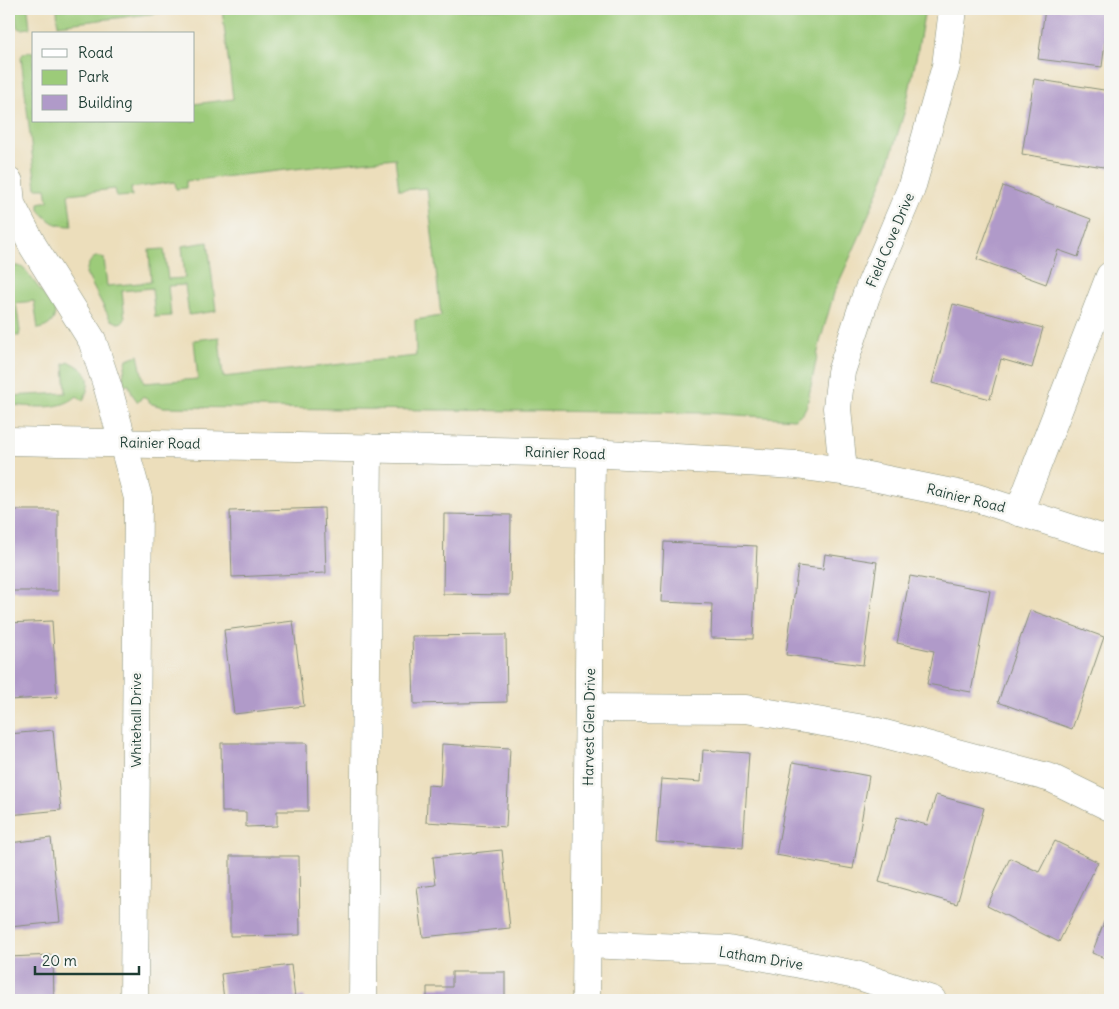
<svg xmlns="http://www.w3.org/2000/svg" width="1119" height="1009" viewBox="0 0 1119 1009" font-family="Delius,sans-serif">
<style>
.green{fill:#9ccb79;stroke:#5e8456}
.building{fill:#b09ac9}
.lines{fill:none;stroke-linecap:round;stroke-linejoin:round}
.minor-casing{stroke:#868e78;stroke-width:29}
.minor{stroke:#fff;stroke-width:28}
.labels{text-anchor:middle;stroke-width:5;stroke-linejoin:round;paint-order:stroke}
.street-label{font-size:14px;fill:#1f3d34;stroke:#f6f6f2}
</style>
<rect width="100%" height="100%" fill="#f6f6f2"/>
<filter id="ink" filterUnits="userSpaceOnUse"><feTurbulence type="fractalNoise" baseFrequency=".02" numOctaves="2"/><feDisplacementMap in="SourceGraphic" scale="10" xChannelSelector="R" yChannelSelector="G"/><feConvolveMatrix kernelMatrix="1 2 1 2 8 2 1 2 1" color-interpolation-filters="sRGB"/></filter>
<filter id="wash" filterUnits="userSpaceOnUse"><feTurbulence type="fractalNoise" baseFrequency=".0096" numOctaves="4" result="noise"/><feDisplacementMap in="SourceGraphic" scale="20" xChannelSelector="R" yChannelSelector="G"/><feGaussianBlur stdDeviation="1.12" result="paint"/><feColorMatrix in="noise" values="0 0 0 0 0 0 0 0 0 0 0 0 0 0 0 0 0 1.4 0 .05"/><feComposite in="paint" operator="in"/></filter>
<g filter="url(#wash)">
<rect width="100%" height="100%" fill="#ecdebb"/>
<g class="green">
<polygon points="15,9 28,9 30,28 21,29 17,27"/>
<polygon points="57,9 183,9 183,10 58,25"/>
<path d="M 222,9 L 925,9 L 917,54 L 905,110 L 885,175 L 858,240 L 834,293 L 820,342 L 807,405 L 803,413 L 794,419 L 708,413 L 163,407 L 152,404 L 143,396 L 138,402 L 132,394 L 129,385 L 124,385 L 123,375 L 127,359 L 138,355 L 144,383 L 198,379 L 194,340 L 219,337 L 223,377 L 416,356 L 415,320 L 441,316 L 427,188 L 399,190 L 395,158 L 186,181 L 186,188 L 176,189 L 175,182 L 131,188 L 132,196 L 117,197 L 115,189 L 68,194 L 72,226 C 55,226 51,223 39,210 L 39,203 L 48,201 L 46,188 L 36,188 L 21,57 L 24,53 L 33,52 L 34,121 L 194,121 L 194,104 L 233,99 Z"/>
<path d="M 208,242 L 216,311 L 189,315 L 185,285 L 168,286 L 171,316 L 155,317 L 152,288 L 122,291 L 125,319 L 123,322 L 118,323 L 110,319 L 86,273 C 88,263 93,253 104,258 L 107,286 L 151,282 L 149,250 L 164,249 L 168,279 L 185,278 L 182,246 Z"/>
<path d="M 9,266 L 18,266 L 24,268 L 55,310 C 55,322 49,327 38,329 L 34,301 L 16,303 L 20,331 L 19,336 L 9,335 Z"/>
<path d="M 70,362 C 91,372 92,381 83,401 L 77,396 C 59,412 31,406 9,405 L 9,396 L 66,393 L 64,364 Z"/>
</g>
<g id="blocks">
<g class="building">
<polygon points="1045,9 1110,9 1110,19 1108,18 1102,67 1038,59"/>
<polygon points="1034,79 1110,91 1110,168 1022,154"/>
<polygon points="1003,186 1091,219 1078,257 1058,250 1046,284 977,259"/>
<polygon points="953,304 1043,328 1032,368 1001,359 990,399 932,383"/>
<polygon points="324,508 326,573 232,577 230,511"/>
<rect x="9" y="510" width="49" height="81"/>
<polygon points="444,514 511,515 510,595 443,594"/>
<polygon points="664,542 757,546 753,639 711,638 712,604 661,602"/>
<polygon points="825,554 877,562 863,665 786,655 798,566 823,569"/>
<polygon points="910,576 990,591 971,692 927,684 934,651 897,643"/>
<polygon points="1030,610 1104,637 1072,729 998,702"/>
<polygon points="52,621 57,697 9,700 9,623"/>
<polygon points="293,621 304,706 234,714 224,630"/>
<polygon points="506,635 507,702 414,704 412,636"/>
<polygon points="53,730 61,810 9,815 9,734"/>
<polygon points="221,743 307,743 308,811 277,811 277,826 246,827 246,812 222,812"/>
<polygon points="442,744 510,748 506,827 426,822 428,785 440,786"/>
<polygon points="703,750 749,753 743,848 656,842 661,779 701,782"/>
<polygon points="793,762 869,776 853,869 776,855"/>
<polygon points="936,795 984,808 957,904 879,882 897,817 927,825"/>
<polygon points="51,838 60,922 9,927 9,843"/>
<polygon points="1055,841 1098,862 1059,942 987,906 1010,858 1039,872"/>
<polygon points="502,850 510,928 423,937 417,887 436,885 433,857"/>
<polygon points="230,856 299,856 300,935 230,936"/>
<polygon points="1110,907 1110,960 1092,953"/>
<polygon points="53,955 54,1000 9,1000 9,957"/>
<polygon points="291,965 295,998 304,996 305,1000 224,1000 221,974"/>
<polygon points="452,972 505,972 505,1000 427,1000 427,987 452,987"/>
</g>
</g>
</g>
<g filter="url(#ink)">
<use href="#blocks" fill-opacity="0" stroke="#868e78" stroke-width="1"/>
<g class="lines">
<g class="minor-casing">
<g id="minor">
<polyline points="9,182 11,204 33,246 92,340 108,388 138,498 134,1000"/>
<polyline points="9,441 591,453 797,465 843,471 977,498 1110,541"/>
<polyline points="843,471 837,408 841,372 866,296 911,189 946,66 953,9"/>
<polyline points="1019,512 1110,276"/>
<polyline points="589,708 746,709 870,730 1051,778 1110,807"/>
<polyline points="586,944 729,950 856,975 932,1000"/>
<polyline points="363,1000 368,448"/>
<polyline points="586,1000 591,453"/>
</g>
</g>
<use href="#minor" class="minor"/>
</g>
</g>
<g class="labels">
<g class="street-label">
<text transform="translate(890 240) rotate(-67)" y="5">Field Cove Drive</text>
<text transform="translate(160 443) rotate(1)" y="5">Rainier Road</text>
<text transform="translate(565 453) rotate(2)" y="5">Rainier Road</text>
<text transform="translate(966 498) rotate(14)" y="5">Rainier Road</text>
<text transform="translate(136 720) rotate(-90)" y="5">Whitehall Drive</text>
<text transform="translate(589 727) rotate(-89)" y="5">Harvest Glen Drive</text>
<text transform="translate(761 958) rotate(9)" y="5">Latham Drive</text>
</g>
</g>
<rect width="1119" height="1009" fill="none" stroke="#f6f6f2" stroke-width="30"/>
<rect x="32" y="32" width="162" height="90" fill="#f6f6f2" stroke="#a0aca6"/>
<rect x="42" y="49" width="25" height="8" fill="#ffffff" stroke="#a0aca6"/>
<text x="78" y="58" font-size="15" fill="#1f3d34">Road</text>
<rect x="42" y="70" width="25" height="15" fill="#9ccb79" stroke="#a0aca6"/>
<text x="78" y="82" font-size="15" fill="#1f3d34">Park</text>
<rect x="42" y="95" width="25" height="15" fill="#b09ac9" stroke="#a0aca6"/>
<text x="78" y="108" font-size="15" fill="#1f3d34">Building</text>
<path d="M35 966v8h104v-8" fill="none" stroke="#1f3d34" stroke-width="2.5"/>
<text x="42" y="966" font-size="15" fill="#1f3d34" stroke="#f6f6f2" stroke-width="4" paint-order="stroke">20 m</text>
</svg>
